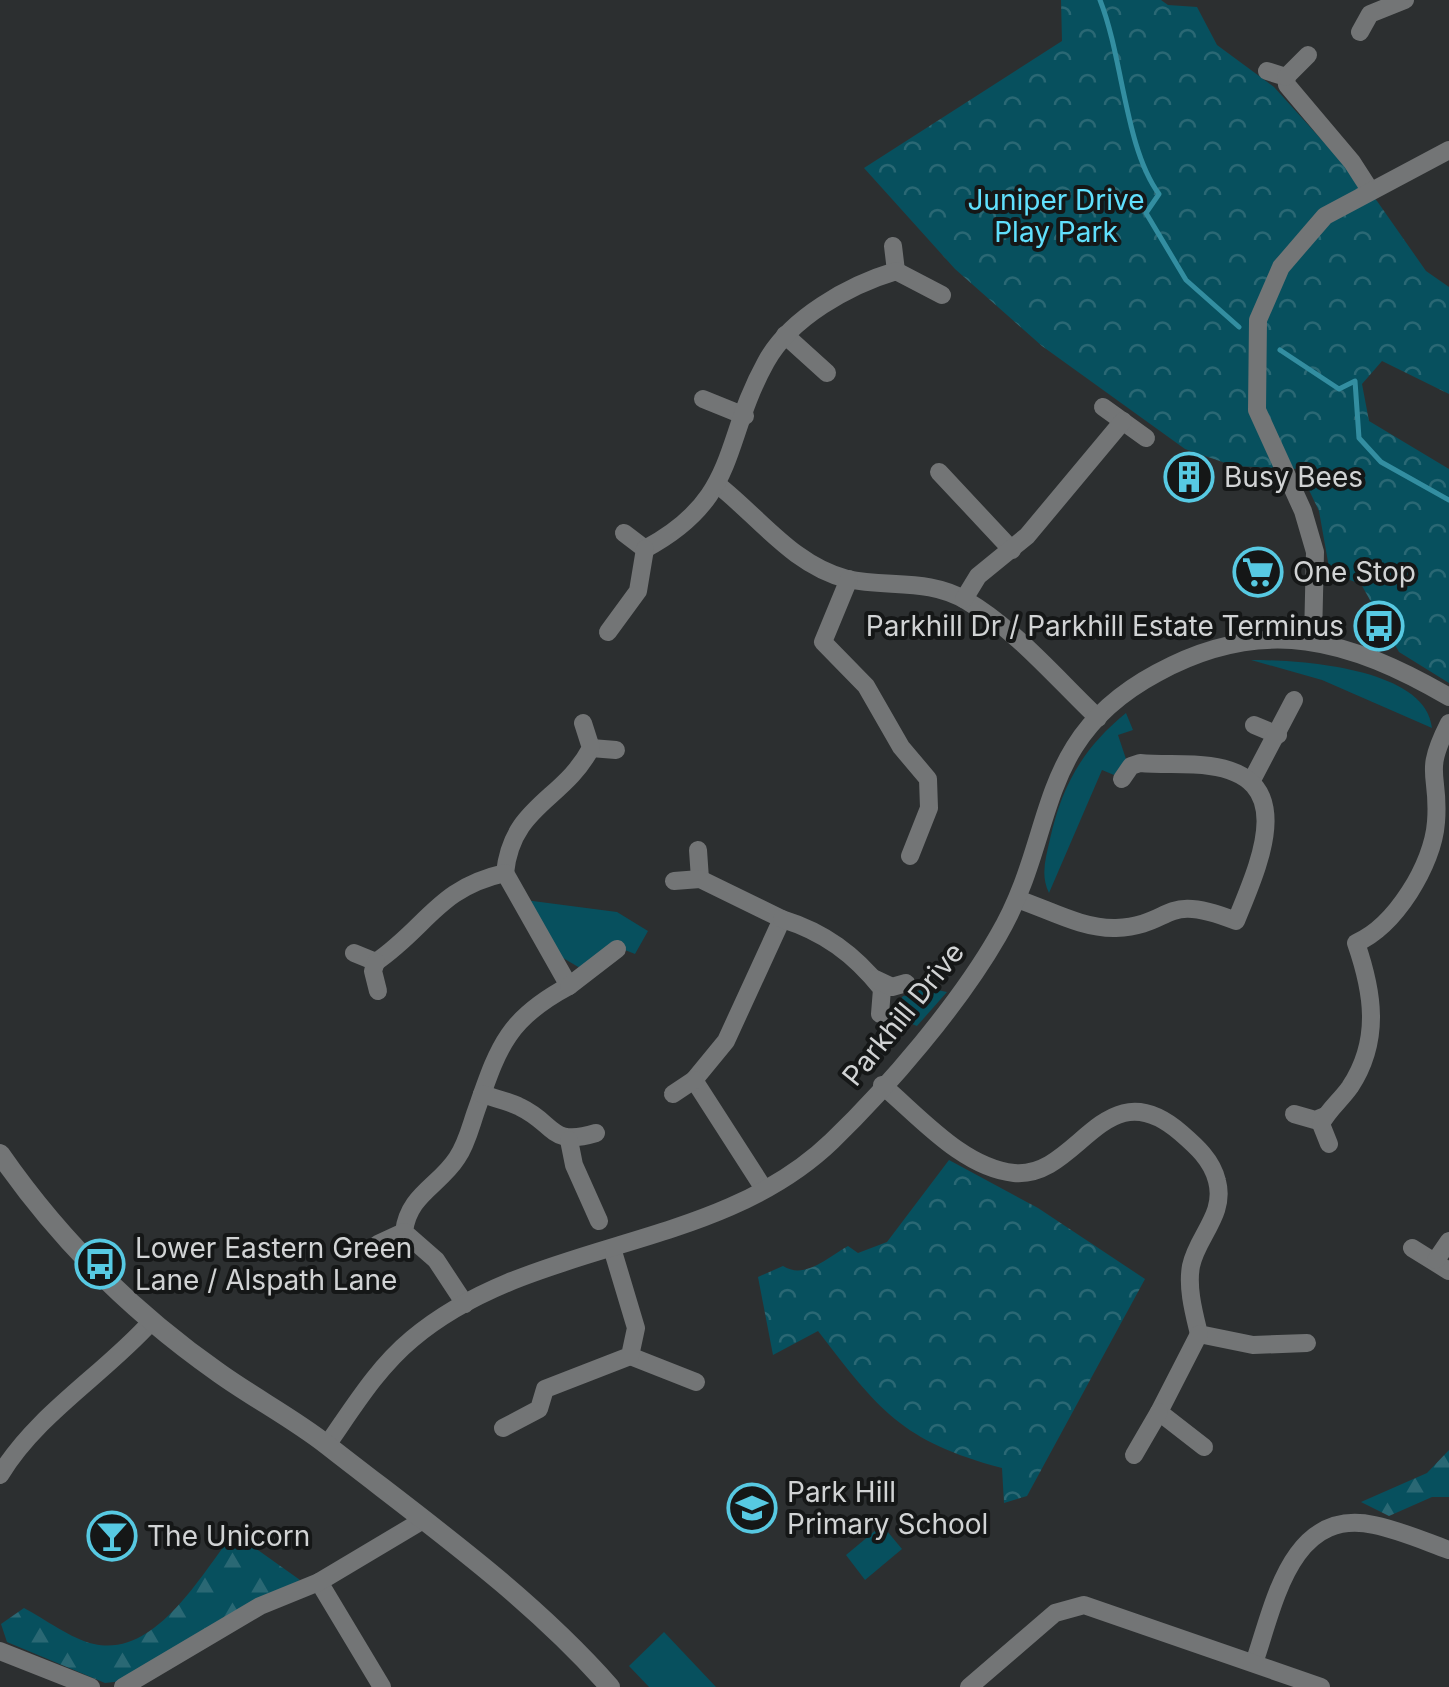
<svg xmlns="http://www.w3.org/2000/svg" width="1449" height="1687" viewBox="0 0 1449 1687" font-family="Inter,sans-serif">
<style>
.grass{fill:#07505e}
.forest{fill:url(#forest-firs)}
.park{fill:url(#park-crowns)}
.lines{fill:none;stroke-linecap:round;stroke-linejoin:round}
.stream{stroke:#338ea1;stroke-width:5}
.minor{stroke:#737576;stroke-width:18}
.tertiary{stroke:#737576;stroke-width:20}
.labels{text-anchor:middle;stroke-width:8;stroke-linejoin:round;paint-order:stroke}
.park-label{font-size:28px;fill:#60e0fd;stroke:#151717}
.poi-label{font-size:28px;fill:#d1d3d4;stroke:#151717;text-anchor:start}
.street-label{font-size:28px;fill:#d1d3d4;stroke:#151717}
</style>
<defs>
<pattern id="forest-firs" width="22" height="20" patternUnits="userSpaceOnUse" patternTransform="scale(2.5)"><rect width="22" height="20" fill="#07505e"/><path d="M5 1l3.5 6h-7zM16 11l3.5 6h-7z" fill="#2a6874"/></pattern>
<pattern id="park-crowns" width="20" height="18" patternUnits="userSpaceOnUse" patternTransform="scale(2.5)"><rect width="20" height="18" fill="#07505e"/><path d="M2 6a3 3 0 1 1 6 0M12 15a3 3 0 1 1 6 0" fill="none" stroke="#2a6874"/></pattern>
</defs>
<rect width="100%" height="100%" fill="#2c2f30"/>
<g class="grass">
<path d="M 1251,660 C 1297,660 1426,667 1432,728 L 1322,680 Z"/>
<path d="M 1126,713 L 1133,730 L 1118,735 L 1126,759 L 1114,775 L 1102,770 L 1049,893 C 1040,875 1046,857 1050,839 C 1062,785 1083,748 1126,713 Z"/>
<polygon points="525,900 617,912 648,931 635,954 610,944 580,968 558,955"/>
<polygon points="923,987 947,992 917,1026 889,1015 903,996 914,995"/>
<polygon points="882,1525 902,1549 865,1580 846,1555"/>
<polygon points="664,1632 716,1687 649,1687 629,1666"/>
</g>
<g class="forest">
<polygon points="1449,1450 1449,1497 1432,1497 1389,1516 1361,1502 1427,1473"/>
<path d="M 234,1533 L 300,1580 L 123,1681 L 105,1683 L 7,1642 L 1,1624 L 24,1608 C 45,1619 71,1639 94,1644 C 156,1658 201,1574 234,1533 Z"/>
</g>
<g class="park">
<polygon points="1061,0 1161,0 1168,5 1197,7 1217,45 1274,87 1377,201 1426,271 1449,287 1449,394 1382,361 1362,384 1369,421 1449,469 1449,683 1399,652 1361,584 1330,573 1319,511 1299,469 1234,466 1185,449 1042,346 955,269 864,168 1062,41"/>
<path d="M 949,1160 L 1038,1208 L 1145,1279 L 1027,1496 L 1004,1503 L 1002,1468 C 901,1441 879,1410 818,1331 L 773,1355 L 758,1277 L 783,1266 C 805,1280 828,1257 848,1246 L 858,1253 L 887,1242 Z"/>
</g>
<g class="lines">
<g class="stream">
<path d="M 1100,0 C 1123,58 1125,148 1159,194 L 1146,213 L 1186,280 L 1239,327"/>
<polyline points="1280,350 1339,389 1355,381 1359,438 1381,462 1449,500"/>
</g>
<g class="minor">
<polyline points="1360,32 1370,14 1405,0"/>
<polyline points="1267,71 1286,77 1287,85 1352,162 1370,190"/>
<polyline points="1286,77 1308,55"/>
<polyline points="893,246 896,271"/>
<polyline points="785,335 827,373"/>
<polyline points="703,399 745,416"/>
<polyline points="1103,407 1146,438"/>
<polyline points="939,472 1012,550"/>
<path d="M 718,485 C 760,518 793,565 847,579 C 888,588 929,578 967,601 C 1016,630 1057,679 1098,718"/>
<polyline points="624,533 645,549"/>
<path d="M 645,549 C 740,498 721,443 766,362 C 790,318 849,285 896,271 L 942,295"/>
<polyline points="849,579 823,642 866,686 901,747 928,779 929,808 910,856"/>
<polyline points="964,599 978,576 1027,536 1123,421"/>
<polyline points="608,632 638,591 645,549"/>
<polyline points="1313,639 1315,552 1303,511 1257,410 1258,320 1281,267 1325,216 1449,150"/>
<polyline points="1254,725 1278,735"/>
<polyline points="591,748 616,750"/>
<polyline points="1252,780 1294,700"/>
<polyline points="698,850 700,879"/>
<path d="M 505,873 C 512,805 563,801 591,748 L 583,723"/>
<polyline points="674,881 700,879 782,919 726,1041 694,1080 764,1189"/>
<path d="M 1017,899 C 1048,909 1082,929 1116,928 C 1175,925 1161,891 1236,921 C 1259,864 1300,778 1210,766 C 1187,763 1163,765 1140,763 L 1131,766 L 1122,779"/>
<path d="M 782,919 C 824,932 854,954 882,989 L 880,1014"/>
<path d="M 354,953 L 376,962 C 428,926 438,888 505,873 L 569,986 C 505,1020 498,1049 475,1114 C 470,1129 466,1145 457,1158 C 439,1186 408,1195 404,1232 L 436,1260 L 465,1304"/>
<polyline points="376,962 373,971 378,991"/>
<polyline points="875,979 892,987 906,983"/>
<polyline points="569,986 617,949"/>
<path d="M 882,1085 C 919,1116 963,1168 1014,1173 C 1079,1179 1104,1066 1181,1133 C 1196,1146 1212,1160 1217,1181 C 1226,1215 1197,1236 1191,1266 C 1187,1288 1194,1313 1199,1334 L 1253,1345 L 1307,1343"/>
<path d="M 482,1094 C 494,1098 508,1101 520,1107 C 556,1124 549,1147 596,1133"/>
<polyline points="673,1094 694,1080"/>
<polyline points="1294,1114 1315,1120 1325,1116"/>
<polyline points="569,1140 574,1165 599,1221"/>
<path d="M 1329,1144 L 1321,1124 C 1328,1110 1341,1100 1350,1087 C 1381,1040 1373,992 1356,943 C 1395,926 1433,865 1436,822 C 1440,772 1422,776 1449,723"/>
<polyline points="378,1244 404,1232"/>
<polyline points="1412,1248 1449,1271"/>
<polyline points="1436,1260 1449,1241"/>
<polyline points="1199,1334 1159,1412 1204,1447"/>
<polyline points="630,1356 696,1382"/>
<polyline points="503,1428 539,1409 545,1389 630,1356 636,1328 612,1248"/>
<path d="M 327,1445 C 353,1408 377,1368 412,1339 C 533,1237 716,1253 832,1141 C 889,1086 959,1004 998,936 C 1058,834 1032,740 1157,673 C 1264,614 1351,640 1449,697"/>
<polyline points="1134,1455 1159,1412"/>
<path d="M 0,1475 C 37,1414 103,1375 151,1322"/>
<polyline points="319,1582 382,1687"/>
<polyline points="0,1651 91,1687"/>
<path d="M 1254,1663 C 1274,1606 1290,1507 1374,1525 C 1399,1530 1424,1541 1449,1550"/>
<polyline points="123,1687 260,1606 319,1582 423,1520"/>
<polyline points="969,1687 1055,1613 1084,1605 1321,1687"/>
</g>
<path class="tertiary" d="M 0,1154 C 61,1242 132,1312 219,1373 C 254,1398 294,1419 327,1445 C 424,1521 528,1594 610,1687"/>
</g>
<defs>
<g id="building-ring" transform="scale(2.5)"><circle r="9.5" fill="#151717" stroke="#57c9e2" stroke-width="1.5"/><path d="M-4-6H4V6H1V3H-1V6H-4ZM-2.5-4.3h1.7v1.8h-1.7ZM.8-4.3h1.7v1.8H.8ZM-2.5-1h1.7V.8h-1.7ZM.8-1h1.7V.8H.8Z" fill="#57c9e2"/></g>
<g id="supermarket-ring" transform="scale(2.5)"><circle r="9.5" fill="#151717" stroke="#57c9e2" stroke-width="1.5"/><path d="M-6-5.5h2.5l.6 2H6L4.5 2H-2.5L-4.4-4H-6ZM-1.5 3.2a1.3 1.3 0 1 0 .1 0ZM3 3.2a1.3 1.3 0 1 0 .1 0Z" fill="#57c9e2"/></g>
<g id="bus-ring" transform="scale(2.5)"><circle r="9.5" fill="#151717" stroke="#57c9e2" stroke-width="1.5"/><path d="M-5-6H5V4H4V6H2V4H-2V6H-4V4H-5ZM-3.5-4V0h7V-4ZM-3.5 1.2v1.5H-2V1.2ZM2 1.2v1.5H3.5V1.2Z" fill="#57c9e2"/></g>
<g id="school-ring" transform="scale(2.5)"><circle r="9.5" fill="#151717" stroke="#57c9e2" stroke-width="1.5"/><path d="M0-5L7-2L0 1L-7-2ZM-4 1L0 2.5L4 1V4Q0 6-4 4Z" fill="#57c9e2"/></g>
<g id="bar-ring" transform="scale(2.5)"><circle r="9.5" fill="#151717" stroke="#57c9e2" stroke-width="1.5"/><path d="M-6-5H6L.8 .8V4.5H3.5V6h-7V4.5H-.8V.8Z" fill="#57c9e2"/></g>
</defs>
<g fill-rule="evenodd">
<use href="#building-ring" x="1189" y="477"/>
<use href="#supermarket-ring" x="1258" y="572"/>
<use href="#bus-ring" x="1379" y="626"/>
<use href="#bus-ring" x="100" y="1264"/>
<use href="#school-ring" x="752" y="1508"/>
<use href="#bar-ring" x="112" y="1536"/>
</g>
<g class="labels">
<g class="park-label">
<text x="1056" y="210">Juniper Drive<tspan x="1056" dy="32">Play Park</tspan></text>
</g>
<g class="poi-label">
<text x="1224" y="487">Busy Bees</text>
<text x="1293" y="582">One Stop</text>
<text x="1344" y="636" text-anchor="end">Parkhill Dr / Parkhill Estate Terminus</text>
<text x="135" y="1258">Lower Eastern Green<tspan x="135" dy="32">Lane / Alspath Lane</tspan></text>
<text x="787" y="1502">Park Hill<tspan x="787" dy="32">Primary School</tspan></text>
<text x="147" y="1546">The Unicorn</text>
</g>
<g class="street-label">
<text transform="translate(903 1014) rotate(-51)" y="10">Parkhill Drive</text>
</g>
</g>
</svg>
